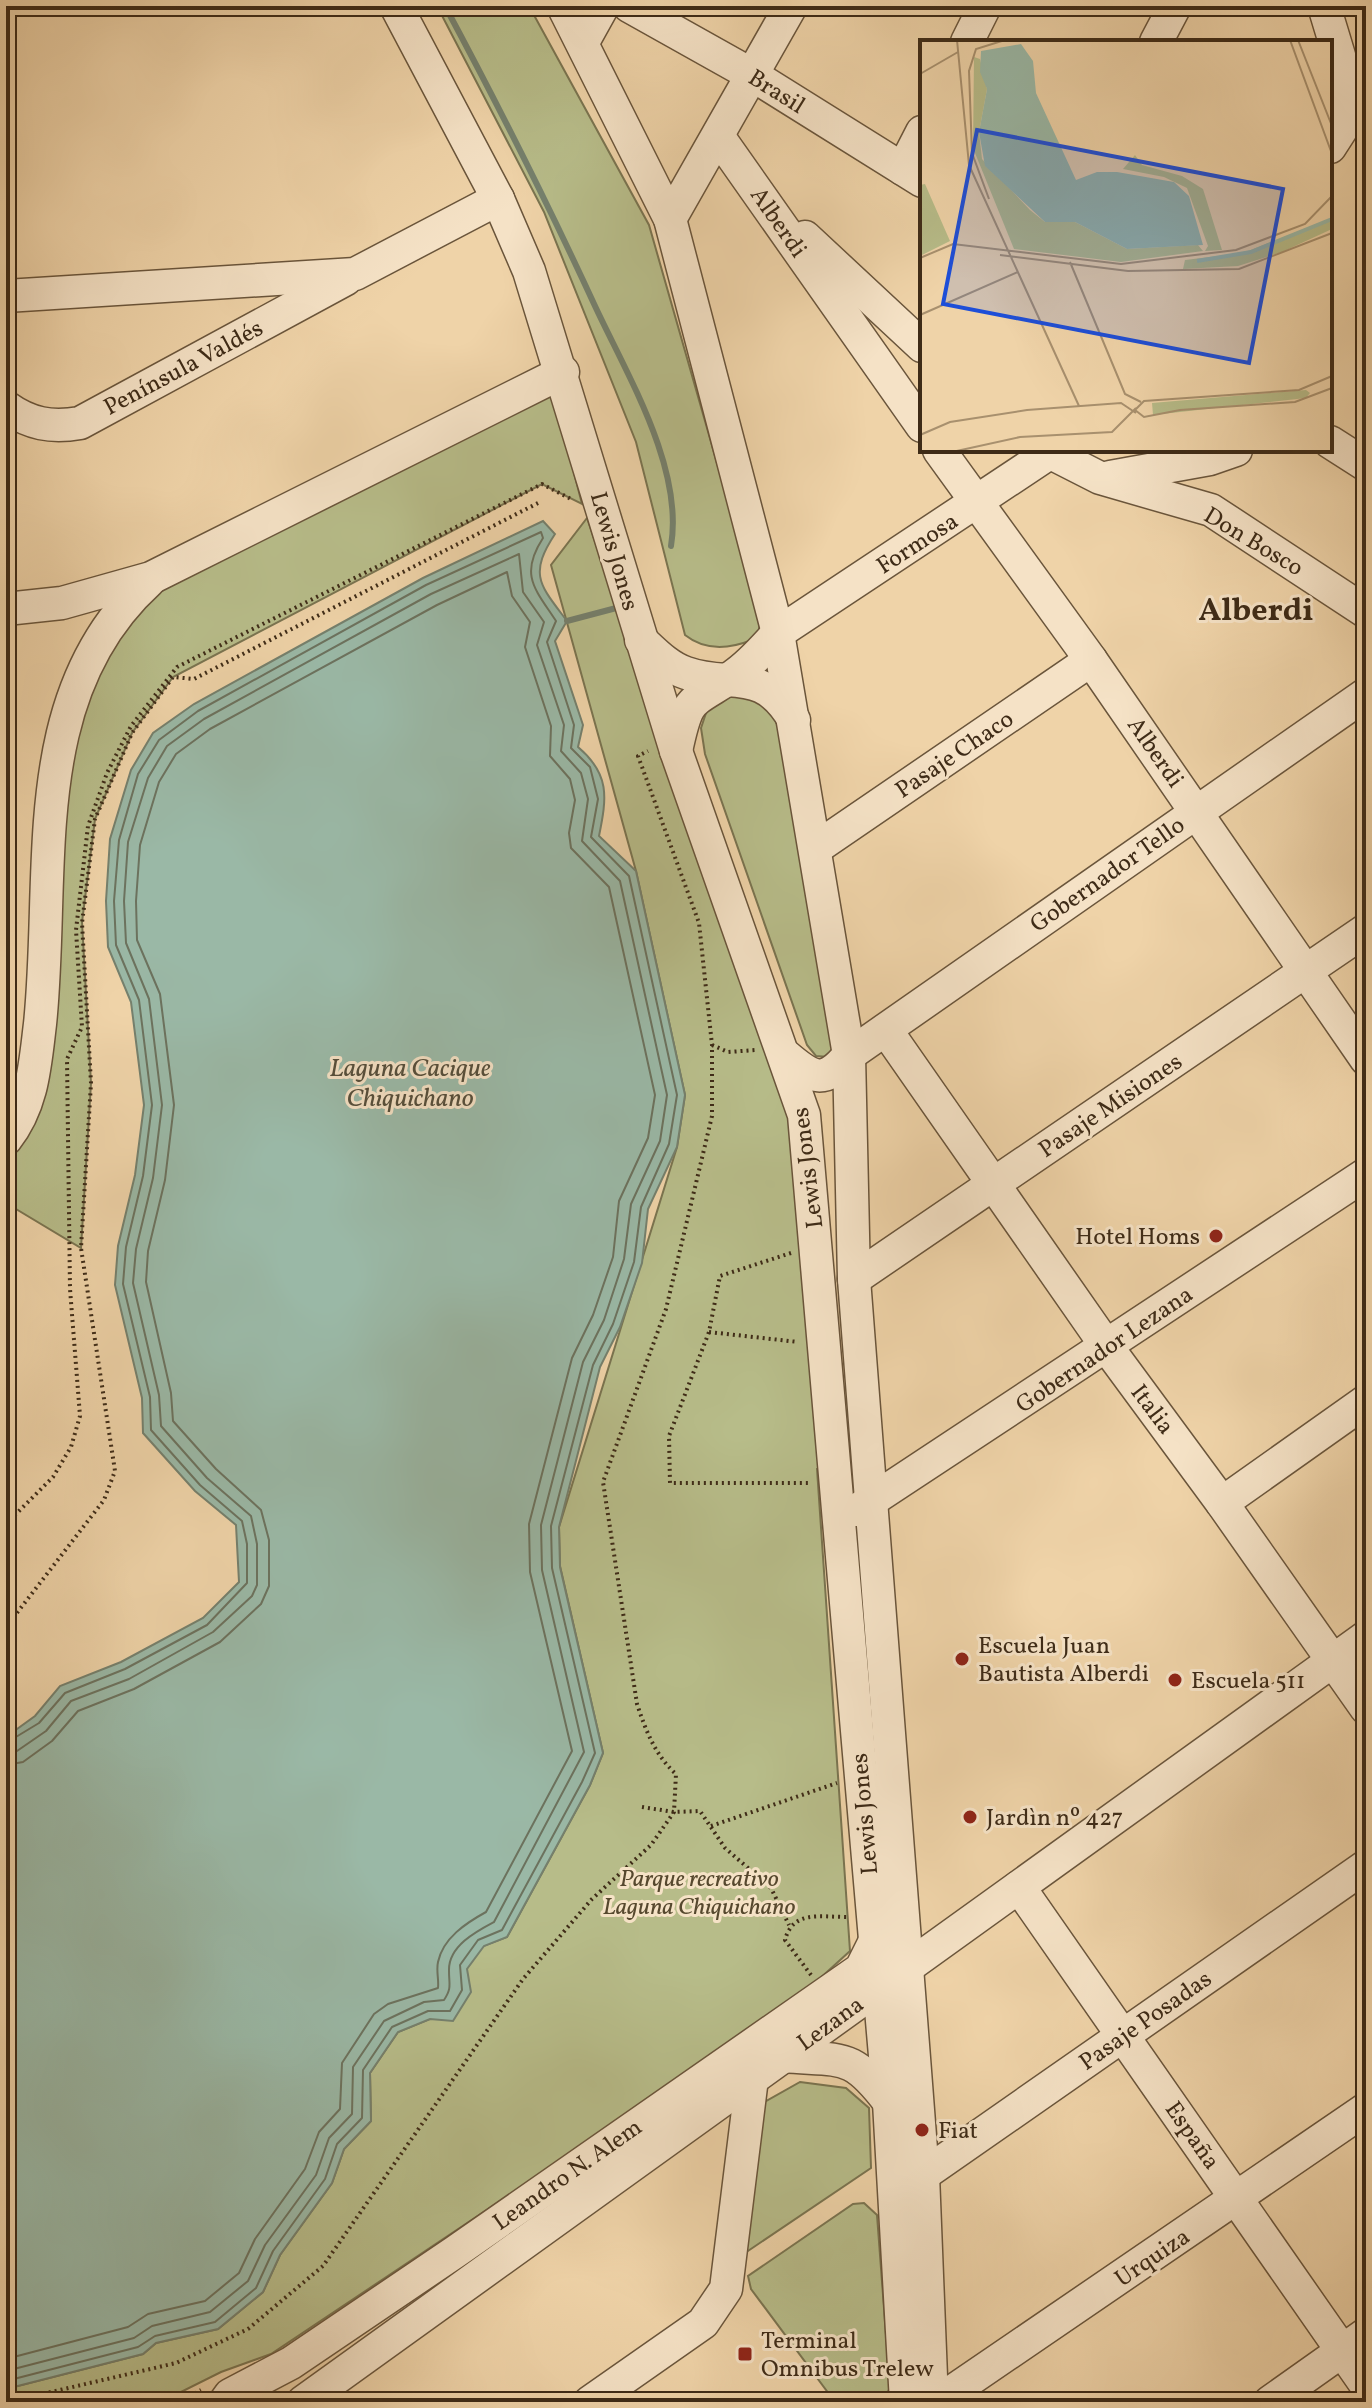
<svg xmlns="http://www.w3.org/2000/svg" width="1372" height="2408" viewBox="0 0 1372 2408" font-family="Vollkorn,serif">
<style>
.green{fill:#b7bc89;stroke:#7a7450;stroke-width:2}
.water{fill:#9ab8a6;stroke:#75806d;stroke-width:2}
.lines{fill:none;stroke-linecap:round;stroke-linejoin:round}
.shore{stroke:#6c725e;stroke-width:2}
.stream{stroke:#75806d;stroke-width:6}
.minor-casing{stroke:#6a553b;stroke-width:35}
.path{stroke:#3e2b17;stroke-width:4;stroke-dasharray:2 4;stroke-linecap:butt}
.minor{stroke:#f5e2c6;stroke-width:32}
.poi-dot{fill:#8f2418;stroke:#f5e2c6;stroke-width:3}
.labels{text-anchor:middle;stroke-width:6;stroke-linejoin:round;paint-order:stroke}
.street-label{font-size:24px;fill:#3e2b17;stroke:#f5e2c6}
.poi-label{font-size:24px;fill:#3e2b17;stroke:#f5e2c6;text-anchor:start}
.park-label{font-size:24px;font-style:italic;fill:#56482e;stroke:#f5e2c6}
.water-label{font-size:26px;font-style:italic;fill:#554e3b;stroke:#f5e2c6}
.district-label{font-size:32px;font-weight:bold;fill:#3e2b17;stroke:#f5e2c6}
.inset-river{fill:none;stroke:#9ab8a6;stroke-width:4}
.inset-road{fill:none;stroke:#a8906e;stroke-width:2}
.view{fill:#1d4ed8;fill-opacity:0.15;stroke:#1d4ed8;stroke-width:4}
.inset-edge{fill:none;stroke:#3e2b17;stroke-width:4}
</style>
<rect width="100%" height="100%" fill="#efd3a8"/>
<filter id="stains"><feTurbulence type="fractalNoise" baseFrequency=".0025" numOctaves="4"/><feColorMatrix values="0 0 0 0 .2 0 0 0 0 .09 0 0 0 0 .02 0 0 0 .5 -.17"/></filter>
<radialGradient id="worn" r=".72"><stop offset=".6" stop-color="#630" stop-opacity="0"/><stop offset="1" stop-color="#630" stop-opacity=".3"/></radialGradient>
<g class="green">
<path d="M 437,6 L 529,6 L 649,225 L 761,617 L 759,630 L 752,640 C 729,649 705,651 685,635 L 636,442 L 544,212 Z"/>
<polygon points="548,371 582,504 542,484 173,677 132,733 95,819 82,922 91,1083 81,1248 6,1203 6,1139 25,1108 52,783 120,607"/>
<polygon points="587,518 793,1123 820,1468 817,1469 850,1951 782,2013 271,2354 221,2372 161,2402 6,2402 6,2389 143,2354 156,2343 218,2329 263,2292 280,2255 332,2183 344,2149 371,2121 370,2073 398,2032 430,2019 483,1946 507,1937 590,1785 603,1753 560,1566 559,1527 677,1147 685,1095 636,871 551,565"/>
<polygon points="734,693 776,707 840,1037 829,1057 816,1056 807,1045 705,754 701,728 709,704"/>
<polygon points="800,2082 846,2088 869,2108 871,2168 742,2255 761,2104"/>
<polygon points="864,2203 877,2215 890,2388 882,2402 835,2402 751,2289 748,2276 853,2204"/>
</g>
<path class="water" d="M 543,521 L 555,534 C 528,575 540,585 567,621 L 555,641 L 583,725 L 578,747 C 610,774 607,797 599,836 L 636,871 L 685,1095 L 677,1147 L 648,1209 L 642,1263 L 620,1327 L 600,1367 L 559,1527 L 560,1567 L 603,1753 L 590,1785 L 507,1937 L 484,1946 L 467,1969 L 471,1992 L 453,2021 L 430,2019 L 398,2032 L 370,2073 L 371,2121 L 344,2149 L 332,2183 L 280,2255 L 263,2292 L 218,2329 L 156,2343 L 143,2354 L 6,2389 L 6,1737 L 35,1716 L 60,1686 L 121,1662 L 203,1618 L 239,1582 L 236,1525 L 195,1491 L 143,1433 L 142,1398 L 115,1285 L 118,1246 L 135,1175 L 144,1105 L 131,1002 L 108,947 L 106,901 L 110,839 L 131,770 L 153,733 L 194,704 L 423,578 Z"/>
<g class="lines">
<g class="shore">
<path d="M 6,1743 L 39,1723 L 65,1693 L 125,1669 L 207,1625 L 247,1583 L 247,1544 L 242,1521 L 200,1485 L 151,1430 L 150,1397 L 123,1284 L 126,1247 L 143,1176 L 152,1105 L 139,1000 L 116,945 L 114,901 L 119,840 L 138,774 L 159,740 L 198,711 L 426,585 L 541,532 L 543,538 C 519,575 535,589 556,621 L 547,642 L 574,725 L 571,748 L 590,767 L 598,799 L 591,837 L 629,876 L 677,1095 L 669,1144 L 641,1207 L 634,1262 L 613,1324 L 593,1365 L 551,1526 L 552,1568 L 595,1753 L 582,1782 L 502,1930 L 478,1940 L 460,1965 L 462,1990 L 450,2011 L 428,2011 L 392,2027 L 363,2070 L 362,2118 L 337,2144 L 325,2179 L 273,2251 L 256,2288 L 215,2322 L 155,2336 L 138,2347 L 6,2381"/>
<path d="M 6,1753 L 17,1751 L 46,1731 L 71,1701 L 129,1679 L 213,1632 L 252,1596 L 257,1585 L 257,1544 L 251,1516 L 207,1478 L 161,1426 L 159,1395 L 133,1283 L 136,1249 L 153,1178 L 162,1105 L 149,999 L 126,943 L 124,901 L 128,842 L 148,778 L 167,746 L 204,719 L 431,594 L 519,554 L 523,592 L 544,622 L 537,645 L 564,725 L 561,751 L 581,773 L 588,799 L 582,841 L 620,881 L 667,1095 L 660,1141 L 631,1204 L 624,1259 L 604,1320 L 583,1362 L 541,1525 L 542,1570 L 584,1752 L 494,1922 C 477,1931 448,1946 449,1971 C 449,1985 452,1988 444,2000 L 424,2002 L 384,2021 L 353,2067 L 352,2114 L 329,2138 L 316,2175 L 265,2245 L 248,2281 L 210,2312 L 152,2326 L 134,2338 L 6,2371"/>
<path d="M 6,1765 L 23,1762 L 52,1741 L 78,1711 L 134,1689 L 220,1642 L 261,1604 L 269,1586 L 269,1540 L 261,1510 L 216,1469 L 173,1421 L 171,1393 L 146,1282 L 148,1251 L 165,1180 L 174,1105 L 160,994 L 137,940 L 136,901 L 140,845 L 159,782 L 176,754 L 210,729 L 437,605 L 507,572 L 512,596 L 530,622 L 525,647 L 551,726 L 550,756 L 570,779 L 575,800 L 569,833 L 571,848 L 609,887 L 655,1095 L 648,1138 L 619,1201 L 613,1257 L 593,1315 L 572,1358 L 529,1524 L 530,1572 L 572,1751 L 486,1912 C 466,1923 443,1938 438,1962 C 436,1971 439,1979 438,1988 L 388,2004 L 374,2014 L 342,2063 L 340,2109 L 319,2132 L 305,2169 L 255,2239 L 239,2273 L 205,2301 L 148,2314 L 128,2327 L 6,2359"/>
</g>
<g class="stream">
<path d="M 445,6 C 498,105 548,204 595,306 C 627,375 684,468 671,546"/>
<polyline points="567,621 620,607"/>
</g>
<g class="minor-casing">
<g id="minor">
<polyline points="396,6 498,199 529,271 676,751 804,1115 889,2102 906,2402"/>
<polyline points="563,6 670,219 778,633 849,1055 854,1279 923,2175 932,2402"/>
<polyline points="629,6 754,76 922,181"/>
<polyline points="1324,6 1347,82 1348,119 1330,147"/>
<polyline points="583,42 603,6"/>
<polyline points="967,42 985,6"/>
<polyline points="1156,42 1175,6"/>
<polyline points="718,136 922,426"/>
<polyline points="903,169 922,132"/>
<polyline points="670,219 791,6"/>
<polyline points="805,237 922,346"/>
<polyline points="6,296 355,274 498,199"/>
<path d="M 6,407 C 30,424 51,428 80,423 L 346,279"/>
<polyline points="1330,442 1366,465"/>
<polyline points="939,450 1091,660 1366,1059"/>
<polyline points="1045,450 1100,478 1211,510 1366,612"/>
<polyline points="1110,477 1210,459 1236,450"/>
<polyline points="6,609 62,603 151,578 563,372"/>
<path d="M 641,640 C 654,652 668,667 686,673 C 731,689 762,665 794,720"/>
<path d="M 676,751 C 688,695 689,705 733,676 C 750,665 764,648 778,633 L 1054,450"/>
<polyline points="816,848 1091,660"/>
<polyline points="886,1030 1107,1347 1222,1503 1366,1708"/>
<path d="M 786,1056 C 813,1079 824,1085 849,1055 L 1366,694"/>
<path d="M 6,1139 C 33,1105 35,1065 40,1024 C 56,872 23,695 149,581"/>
<polyline points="854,1279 1366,930"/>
<polyline points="1222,1503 1366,1401"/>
<polyline points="857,1510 1366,1174"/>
<polyline points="1019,1887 1366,2385"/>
<path d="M 783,2056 C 843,2061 851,2052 889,2102"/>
<polyline points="923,2175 1366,1866"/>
<polyline points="225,2402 230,2395 291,2363 455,2252 861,1969 874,1943"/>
<polyline points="303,2402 1366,1637"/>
<polyline points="590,2402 703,2323 726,2289 752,2078"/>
<polyline points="937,2402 1366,2109"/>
<polyline points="1270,2402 1366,2334"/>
</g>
</g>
<g class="path">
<polyline points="712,1045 728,1052 756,1050"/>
<polyline points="791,1253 720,1276 709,1332 669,1436 670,1483 811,1483"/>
<polyline points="709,1332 798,1342"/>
<polyline points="6,1524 53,1477 71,1447 80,1416 70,1289 67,1059 82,1027 76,930 88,826 107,773 131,726 177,667 542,484 571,499"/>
<polyline points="6,1627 104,1500 115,1471 81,1248 91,1083 82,923 95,819 132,733 173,677 194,679 538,503"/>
<polyline points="642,1807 674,1812 700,1811 725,1848 771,1888 789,1925"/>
<polyline points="711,1826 837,1783"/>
<path d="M 811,1975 L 785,1940 C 793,1910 820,1917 847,1917"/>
<path d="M 8,2402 L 176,2363 L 248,2329 L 323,2266 L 523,1979 L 592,1899 L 651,1845 L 674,1812 L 676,1774 C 655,1755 646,1731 637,1704 L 603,1482 L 666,1309 L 712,1116 L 712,1045 L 699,923 L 638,756 L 648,751"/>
<polyline points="179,2402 201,2390"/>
</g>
<use href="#minor" class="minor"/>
</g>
<g class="poi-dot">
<circle cx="1216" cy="1236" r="8"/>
<circle cx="962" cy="1659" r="8"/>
<circle cx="1175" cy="1680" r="8"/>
<circle cx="970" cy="1817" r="8"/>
<circle cx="922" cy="2130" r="8"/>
<rect x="737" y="2346" width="16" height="16" rx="4"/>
</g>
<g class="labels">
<g class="street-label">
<text transform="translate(777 91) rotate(32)" y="8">Brasil</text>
<text transform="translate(779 222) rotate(55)" y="8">Alberdi</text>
<text transform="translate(183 367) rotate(-28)" y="8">Península Valdés</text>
<text transform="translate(1254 541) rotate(31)" y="8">Don Bosco</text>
<text transform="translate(917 543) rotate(-33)" y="8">Formosa</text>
<text transform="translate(615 551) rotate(74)" y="8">Lewis Jones</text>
<text transform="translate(1156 752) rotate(55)" y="8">Alberdi</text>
<text transform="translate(954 754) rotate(-34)" y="8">Pasaje Chaco</text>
<text transform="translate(1107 874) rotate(-35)" y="8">Gobernador Tello</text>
<text transform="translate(1110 1105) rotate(-34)" y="8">Pasaje Misiones</text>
<text transform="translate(807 1168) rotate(-97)" y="8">Lewis Jones</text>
<text transform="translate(1104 1349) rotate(-34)" y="8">Gobernador Lezana</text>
<text transform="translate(1153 1409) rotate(53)" y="8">Italia</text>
<text transform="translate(864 1814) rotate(-95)" y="8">Lewis Jones</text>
<text transform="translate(1145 2020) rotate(-35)" y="8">Pasaje Posadas</text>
<text transform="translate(830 2023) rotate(-36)" y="8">Lezana</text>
<text transform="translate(1193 2135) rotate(55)" y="8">España</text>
<text transform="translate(567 2174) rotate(-35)" y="8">Leandro N. Alem</text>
<text transform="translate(1152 2257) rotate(-34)" y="8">Urquiza</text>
</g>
<g class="poi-label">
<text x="1200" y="1244" text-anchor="end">Hotel Homs</text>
<text x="978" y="1653">Escuela Juan<tspan x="978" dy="28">Bautista Alberdi</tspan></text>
<text x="1191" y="1688">Escuela 511</text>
<text x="986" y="1825">Jardìn nº 427</text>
<text x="938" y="2138">Fiat</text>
<text x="761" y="2348">Terminal<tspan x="761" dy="28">Omnibus Trelew</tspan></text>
</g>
<g class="park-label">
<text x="699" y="1886">Parque recreativo<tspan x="699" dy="28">Laguna Chiquichano</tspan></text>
</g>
<g class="water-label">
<text x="410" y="1076">Laguna Cacique<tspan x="410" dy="30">Chiquichano</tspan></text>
</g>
<g class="district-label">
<text x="1256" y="620">Alberdi</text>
</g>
</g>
<g transform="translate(920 40)">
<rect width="412" height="412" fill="#efd3a8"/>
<path d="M 54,17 L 60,19 L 67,49 L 59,92 L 62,119 L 110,170 L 125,182 L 155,182 L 207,209 L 278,205 L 283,211 L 201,222 L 94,209 L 53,108 ZM 215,115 L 222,125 L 262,136 L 283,149 L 302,210 L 285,211 L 288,206 L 267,148 L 244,137 L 203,129 ZM 5,144 L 30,201 L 0,216 L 0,145 ZM 412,178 L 412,189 L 362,212 L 318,226 L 263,229 L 265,220 L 323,213 ZM 386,350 L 390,353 L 386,358 L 233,375 L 232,363 Z" fill="#b7bc89"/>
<path d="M 101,4 L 113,21 L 116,53 L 156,140 L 177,132 L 197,132 L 254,142 L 269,156 L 283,205 L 207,209 L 155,182 L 125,182 L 65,126 L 59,92 L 67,49 L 60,32 L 61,11 Z" fill="#9ab8a6"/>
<path class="inset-river" d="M 277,221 L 331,212 L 412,179"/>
<path class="inset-road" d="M 37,0 L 49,125M 370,0 L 412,114M 378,0 L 412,86M 0,34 L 38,12M 49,125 L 159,366M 69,159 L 52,113 L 49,31 L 56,9 L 85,0M 80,215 L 208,231 L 319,229 L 412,193M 0,218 L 33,204 L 201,224 L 316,210 L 385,184 L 412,156M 150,222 L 205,354 L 221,362M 0,275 L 98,232M 412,336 L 379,350 L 224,361 L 215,370 L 224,377 L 260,370 L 375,362 L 412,348M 0,395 L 30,382 L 107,370 L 201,363 L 216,373M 32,412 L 100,397 L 192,392 L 216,368"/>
<path class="view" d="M 57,90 L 363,149 L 329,323 L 23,264 Z"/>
<rect width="412" height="412" class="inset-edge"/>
</g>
<rect width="1372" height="2408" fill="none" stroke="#efd3a8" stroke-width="32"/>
<rect x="8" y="8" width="1356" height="2392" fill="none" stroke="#3e2b17" stroke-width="4"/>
<rect x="16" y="16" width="1340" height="2376" fill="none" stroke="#3e2b17" stroke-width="2"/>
<rect width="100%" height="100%" filter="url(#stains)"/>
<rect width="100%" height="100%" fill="url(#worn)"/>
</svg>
